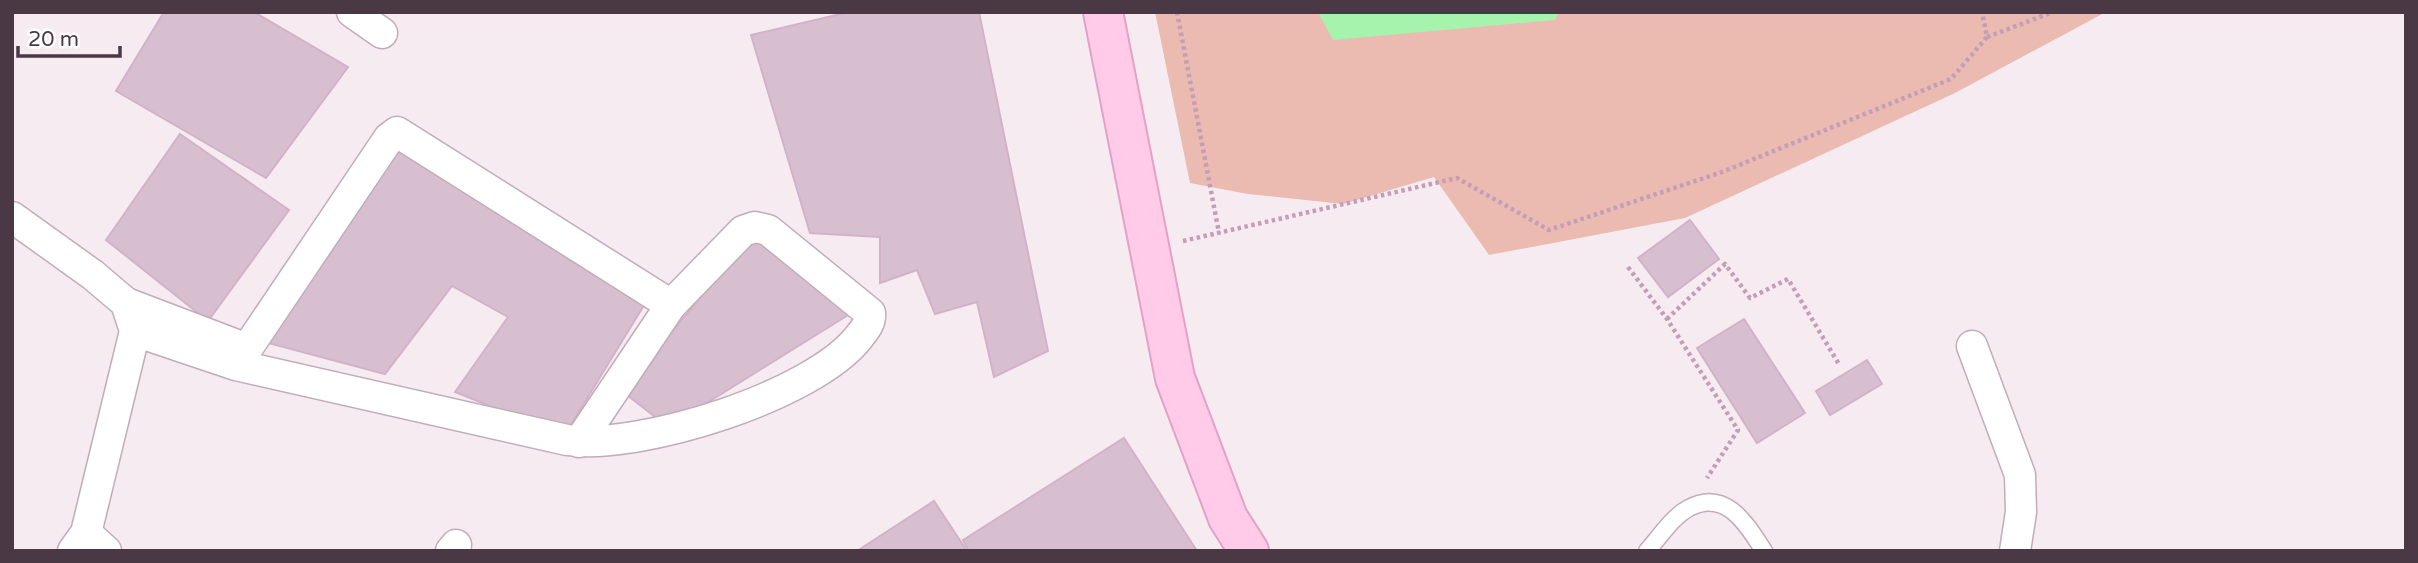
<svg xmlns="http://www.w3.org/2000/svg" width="2418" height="563" viewBox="0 0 2418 563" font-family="'Varela Round',sans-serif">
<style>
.green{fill:#ebbbb2}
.water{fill:#a6f3ae}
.building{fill:#d8bfd0;stroke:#d3b2c9;stroke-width:2}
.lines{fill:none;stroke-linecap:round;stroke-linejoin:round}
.lane-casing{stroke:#c2acbb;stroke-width:19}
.street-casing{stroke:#c2acbb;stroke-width:33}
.secondary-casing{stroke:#e3a1c6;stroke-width:42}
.path{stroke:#c49db7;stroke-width:4.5;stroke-dasharray:3.5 3.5;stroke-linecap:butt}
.lane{stroke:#fff;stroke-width:16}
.street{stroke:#fff;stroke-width:30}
.secondary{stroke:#ffcbe8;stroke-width:38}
</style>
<rect width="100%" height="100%" fill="#f6ebf1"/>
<polygon class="green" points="1155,12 2106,12 1955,93 1685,218 1489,255 1434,177 1343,204 1248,194 1190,183"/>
<polygon class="water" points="1318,12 1559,12 1555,20 1333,40"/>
<g class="building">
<polygon points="164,12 254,12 348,67 266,178 116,91"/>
<polygon points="849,12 979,12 1048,351 994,377 977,302 935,314 917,270 880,283 880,237 810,233 751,35"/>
<polygon points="180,134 289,210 208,321 106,240"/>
<polygon points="401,137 646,302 564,436 455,392 508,317 452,286 385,374 268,343"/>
<polygon points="1690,220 1719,259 1668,297 1638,258"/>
<polygon points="753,235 861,307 668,427 622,391"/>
<polygon points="1744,319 1805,413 1757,443 1697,348"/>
<polygon points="1867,360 1882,384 1830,415 1816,391"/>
<polygon points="1124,438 1197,551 969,551 963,540"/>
<polygon points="934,501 967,551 857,551"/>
</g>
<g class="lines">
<g class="lane-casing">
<path id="lane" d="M 1647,551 C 1659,538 1673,516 1689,508 C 1726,488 1747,525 1764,551"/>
</g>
<g class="street-casing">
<g id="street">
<polyline points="352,12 382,33"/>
<polyline points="12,217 93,275 126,303 135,331 86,533 73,551"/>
<polyline points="126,303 247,349"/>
<path d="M 135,331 L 236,365 L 567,440 C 640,450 813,396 859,337 C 865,329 871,323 870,313 L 768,230 L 755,227 L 743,231 L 671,305 L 397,132 L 389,138 L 236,365"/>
<polyline points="1972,346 2020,475 2021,512 2015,551"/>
<polyline points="579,442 671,305"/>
<polyline points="86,533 106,551"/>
<polyline points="451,551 456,545"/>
</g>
</g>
<g class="secondary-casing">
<polyline id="secondary" points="1103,12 1175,378 1228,518 1249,551"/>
</g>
<g class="path">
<polyline points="1177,12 1219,233"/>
<polyline points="1987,37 2053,12"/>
<polyline points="1183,241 1457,178 1549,230 1722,172 1951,79 1987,37 1982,12"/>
<polyline points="1628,267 1667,319 1738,430 1707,478"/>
<polyline points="1667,319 1725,264 1750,298 1788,279 1840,366"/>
</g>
<use href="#lane" class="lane"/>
<use href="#street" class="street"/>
<use href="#secondary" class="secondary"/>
</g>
<rect width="2418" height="563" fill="none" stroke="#4a3845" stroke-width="28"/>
<path d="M18 46v10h102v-10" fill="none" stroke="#4a3845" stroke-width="3.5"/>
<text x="28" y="46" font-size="21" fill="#4a3845" stroke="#ffffff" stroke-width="5" paint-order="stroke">20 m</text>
</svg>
